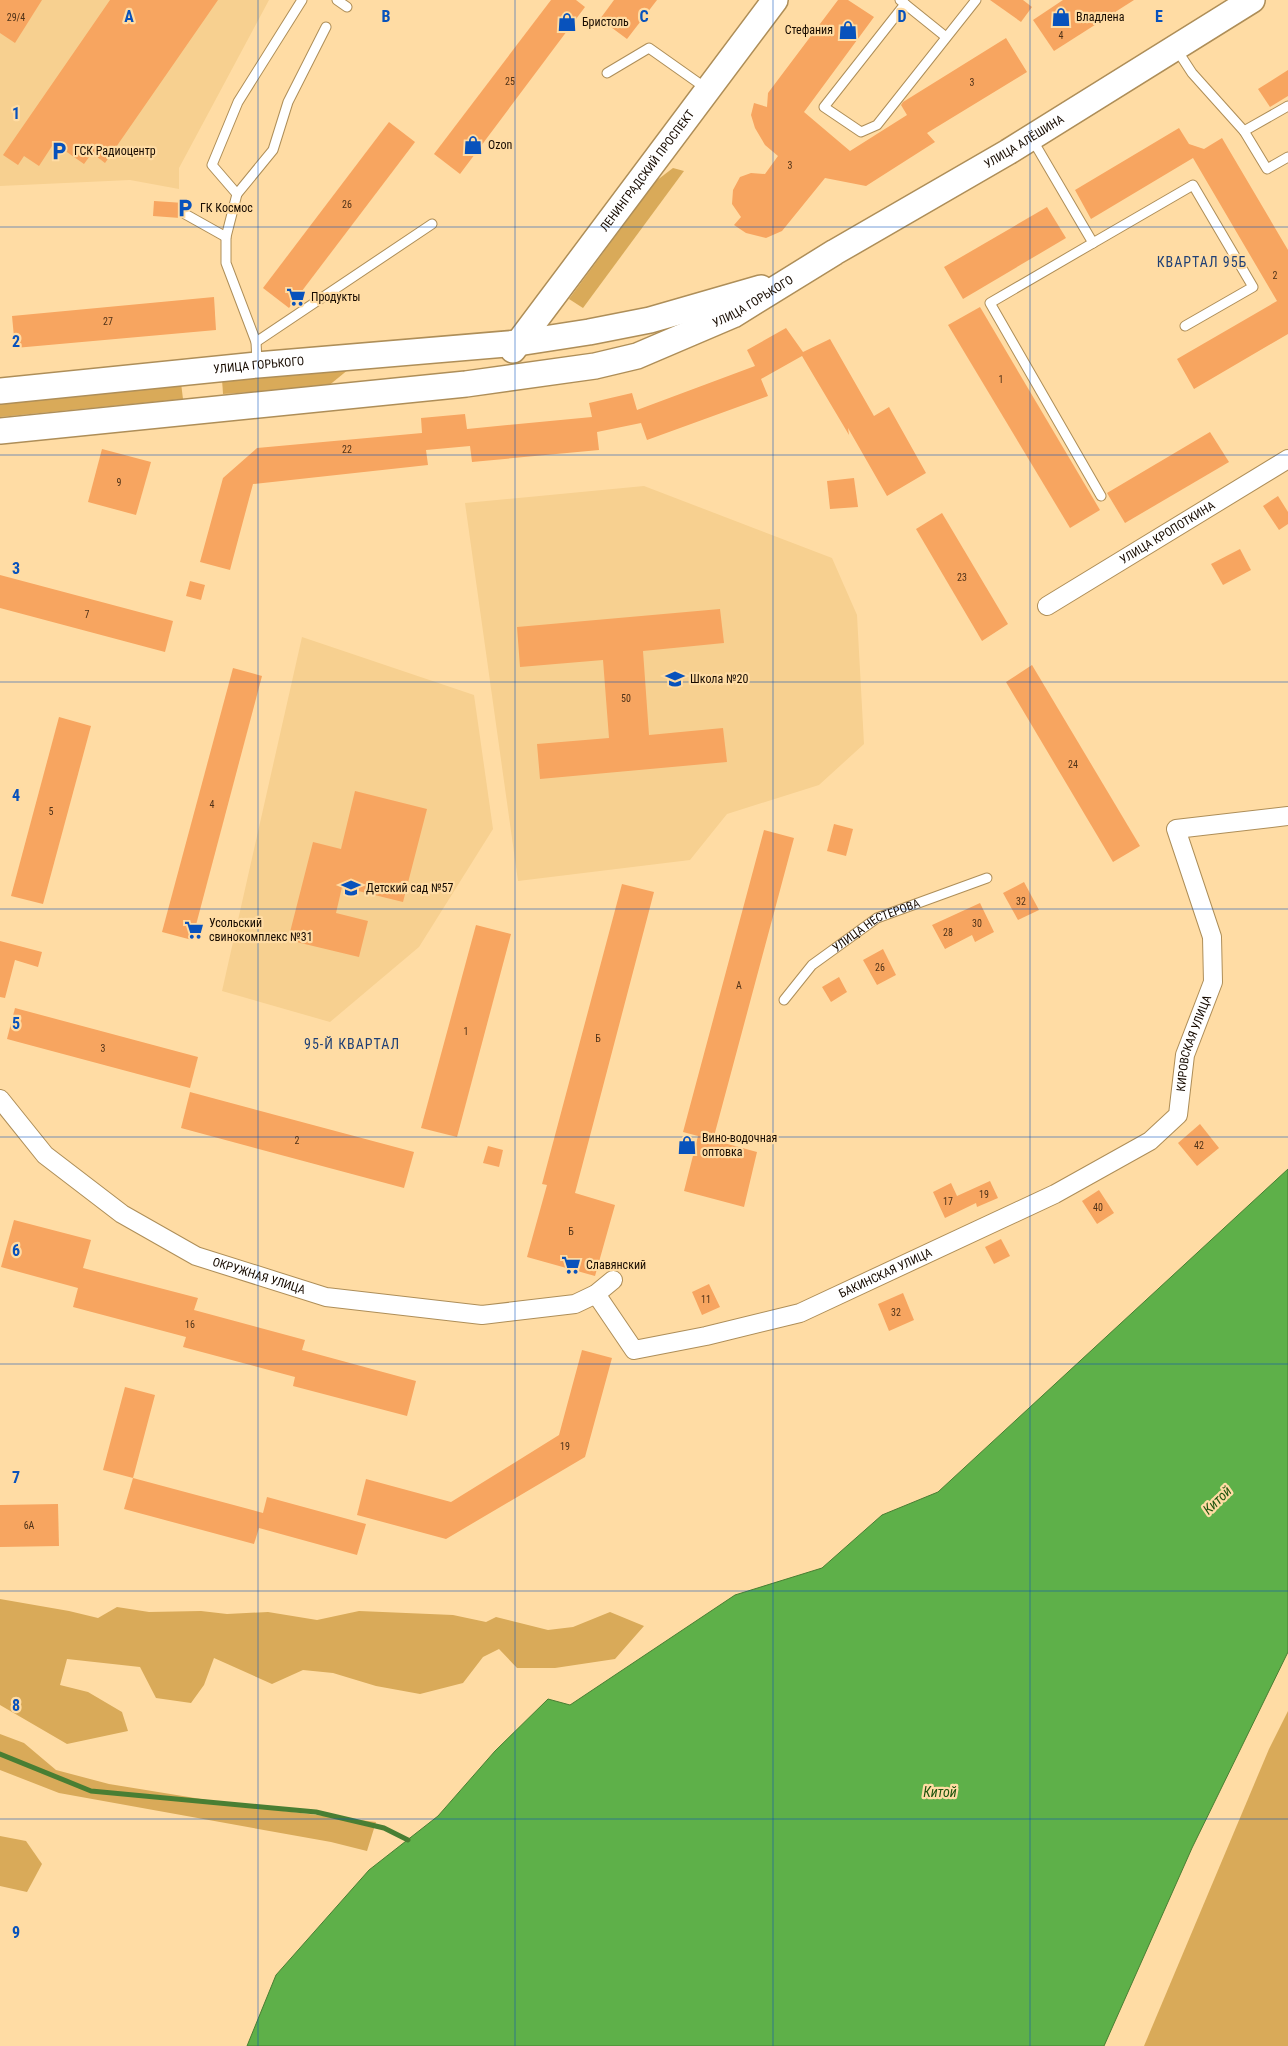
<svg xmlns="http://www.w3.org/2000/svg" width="1288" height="2046" viewBox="0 0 1288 2046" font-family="'Roboto Condensed',sans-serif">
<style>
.built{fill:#f7d090}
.green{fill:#d9aa59}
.water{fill:#5eb049;stroke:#497e33}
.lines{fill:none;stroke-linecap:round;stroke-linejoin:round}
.stream{stroke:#497e33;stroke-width:5}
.building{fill:#f7a560}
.lane-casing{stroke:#ae8e58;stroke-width:11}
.street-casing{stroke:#ae8e58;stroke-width:20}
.secondary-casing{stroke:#ae8e58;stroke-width:28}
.lane{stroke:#fff;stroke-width:9}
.street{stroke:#fff;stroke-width:18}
.secondary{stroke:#fff;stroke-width:25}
.grid{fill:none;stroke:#0852bc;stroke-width:1;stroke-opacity:0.55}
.labels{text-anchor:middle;stroke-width:4.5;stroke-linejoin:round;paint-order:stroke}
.number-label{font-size:10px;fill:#4f3218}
.poi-label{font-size:12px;fill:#170b00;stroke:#ffdca4;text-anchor:start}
.street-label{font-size:12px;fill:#170b00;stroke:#ffdca4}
.neighbourhood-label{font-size:14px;letter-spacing:1px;fill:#1f4076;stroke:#ffdca4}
.water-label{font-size:14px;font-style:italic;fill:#20550f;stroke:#ffdca4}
.grid-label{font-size:16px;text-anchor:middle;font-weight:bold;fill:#0852bc;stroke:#ffdca4;stroke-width:4.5;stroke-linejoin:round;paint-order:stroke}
</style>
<rect width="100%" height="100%" fill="#ffdca4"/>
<g class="built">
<polygon points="0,0 269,0 179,168 179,189 130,180 0,186"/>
<polygon points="644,486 832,558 857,615 864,744 819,785 727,814 690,860 518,881 465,503"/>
<polygon points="302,637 474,695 493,829 419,947 330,1022 222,991"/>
</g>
<g class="green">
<polygon points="673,168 684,171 583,308 569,299 656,181"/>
<polygon points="349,369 327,387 223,394 222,379"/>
<polygon points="181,383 183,399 0,417 0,401"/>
<polygon points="0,1599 69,1611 98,1618 117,1607 149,1612 201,1611 227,1614 268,1612 317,1620 359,1611 453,1615 486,1622 496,1617 548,1630 573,1627 610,1612 644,1626 615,1659 555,1668 517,1668 499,1649 483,1657 463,1683 420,1694 376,1686 333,1673 303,1670 272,1684 214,1658 204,1685 191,1703 156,1698 140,1667 67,1659 60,1685 88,1692 122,1712 128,1731 67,1744 0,1705"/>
<polygon points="1288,1711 1288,2046 1144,2046 1269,1749"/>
<polygon points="0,1734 24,1743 56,1770 109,1784 250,1807 376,1822 367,1851 331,1842 59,1793 0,1770"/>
<polygon points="0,1836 26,1841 42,1864 27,1892 0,1886"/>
</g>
<polygon class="water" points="1288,1169 1288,1652 1192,1848 1104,2046 247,2046 276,1975 369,1870 438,1816 495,1751 548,1699 570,1705 735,1595 822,1568 882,1515 938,1492"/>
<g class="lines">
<polyline class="stream" points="0,1754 91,1791 316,1812 384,1828 408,1840"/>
</g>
<g class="building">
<polygon points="0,0 42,0 15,43 0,33"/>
<polygon points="110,0 218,0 105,163 92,153 84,164 54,143 39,166 24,156 18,165 3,155"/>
<polygon points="551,0 576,0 585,7 460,174 434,154"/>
<polygon points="614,0 657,0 627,39 600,19"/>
<polygon points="838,0 848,0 874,17 804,112 850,151 907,115 901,105 903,102 1006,38 1027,72 927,133 935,142 866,186 825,178 782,231 766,238 746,233 734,225 741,217 732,204 733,190 740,177 751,173 765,174 778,156 765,145 755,128 751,115 754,103 767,107 768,93"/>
<polygon points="990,0 1023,0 1032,7 1021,22"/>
<polygon points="1063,0 1134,0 1054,51 1033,20"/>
<polygon points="1288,70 1288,96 1270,107 1258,89"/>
<polygon points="389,122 415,142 289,308 263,288"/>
<polygon points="1179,128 1189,144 1204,149 1222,138 1288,250 1288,334 1194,389 1177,359 1277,301 1193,158 1091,219 1075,190"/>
<polygon points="154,201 184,203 183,208 179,211 180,218 153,216"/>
<polygon points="1047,207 1066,238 963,299 944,267"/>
<polygon points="214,297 216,330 15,348 12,316"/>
<polygon points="980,307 1100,510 1070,528 948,325"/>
<polygon points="786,328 803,352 830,339 874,416 889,407 926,473 887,496 848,428 849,435 802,356 761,379 768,396 647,440 641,423 597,432 599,450 472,462 470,446 426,450 428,465 253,484 230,570 200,562 223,478 257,448 422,433 421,418 465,414 467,429 592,417 589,403 632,393 637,410 755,366 747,350"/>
<polygon points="1210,432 1229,462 1125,523 1107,493"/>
<polygon points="102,449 151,462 136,515 88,502"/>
<polygon points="854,478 858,507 830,509 827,481"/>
<polygon points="1278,496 1288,512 1288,524 1279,530 1263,506"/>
<polygon points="942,513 1008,624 982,641 916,529"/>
<polygon points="1240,549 1251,570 1223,585 1211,564"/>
<polygon points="0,575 173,621 165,652 0,608"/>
<polygon points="190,581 205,585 201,600 186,596"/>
<polygon points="720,609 724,643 643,651 649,735 723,728 727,762 540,779 537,744 609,738 603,660 520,667 517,627"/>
<polygon points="1032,665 1140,846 1113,862 1006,682"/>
<polygon points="233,668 262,676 192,940 162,932"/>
<polygon points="59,717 91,726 43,904 11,896"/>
<polygon points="355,791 427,809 403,902 342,887 336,913 368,921 359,957 288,940 313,842 341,849"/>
<polygon points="834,824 853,829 846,856 827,851"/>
<polygon points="764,830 794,838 713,1140 757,1152 744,1207 684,1191 698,1136 683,1132"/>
<polygon points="1024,882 1039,910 1018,920 1003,893"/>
<polygon points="622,884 654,892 575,1193 615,1205 595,1276 527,1257 547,1185 542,1184"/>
<polygon points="980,903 994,932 975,942 972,935 945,949 932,925"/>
<polygon points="476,925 511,934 457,1137 421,1128"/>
<polygon points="0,941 42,952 38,967 15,960 5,998 0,997"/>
<polygon points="883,949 896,975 877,985 863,960"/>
<polygon points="839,977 847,992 831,1002 822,987"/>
<polygon points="15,1008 198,1057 190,1088 7,1039"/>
<polygon points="190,1092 414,1152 404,1188 181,1128"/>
<polygon points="1200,1124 1219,1148 1197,1166 1178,1143"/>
<polygon points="488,1146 503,1150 499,1167 483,1163"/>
<polygon points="990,1181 998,1198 977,1207 976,1203 945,1218 933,1192 951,1183 957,1196"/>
<polygon points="1099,1190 1114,1213 1097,1224 1082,1201"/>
<polygon points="14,1220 91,1240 83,1268 198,1298 194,1310 305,1340 302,1350 416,1381 407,1416 293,1386 295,1377 183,1347 186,1337 73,1307 78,1288 1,1267"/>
<polygon points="1001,1239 1010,1256 994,1264 985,1247"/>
<polygon points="709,1284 720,1307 702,1315 692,1292"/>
<polygon points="903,1293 914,1320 889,1331 878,1304"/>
<polygon points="582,1350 612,1358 585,1457 446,1539 357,1515 366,1479 451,1502 559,1435"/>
<polygon points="125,1387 155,1395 133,1478 263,1513 267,1497 366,1524 357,1555 259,1528 254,1544 124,1509 133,1478 103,1470"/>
<polygon points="58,1504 59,1546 0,1547 0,1505"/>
</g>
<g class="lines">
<g class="lane-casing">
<g id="lane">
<polyline points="337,0 347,7"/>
<polyline points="900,0 905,4 824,107 861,132 877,125 976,0"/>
<polyline points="905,4 946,37"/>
<polyline points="1177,50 1192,73 1244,131 1267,169 1288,157"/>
<polyline points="607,73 649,48 707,89"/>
<polyline points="1244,131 1288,106"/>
<polyline points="1032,139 1093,243 1193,185 1253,287 1185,326"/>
<polyline points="237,194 273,150 288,102 326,27"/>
<polyline points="185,214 226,237"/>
<polyline points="1093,243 990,303 1101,496"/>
<polyline points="256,342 432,224"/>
<polyline points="257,362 256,342 226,263 226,237 237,194 212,165 238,102 302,0"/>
<path id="s1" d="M 784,1000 L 812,965 L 877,918 L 987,878"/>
</g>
</g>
<g class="street-casing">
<g id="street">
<path id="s2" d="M 1047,606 L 1288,459"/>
<path id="s3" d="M 0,1099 L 45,1155 L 122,1214 L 196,1256 L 326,1297 L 482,1315 L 575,1304 L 596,1294 L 613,1280"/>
<path id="s4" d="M 596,1294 L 634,1350 L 706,1336 L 800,1313 L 1055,1194 L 1150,1141 L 1178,1115 L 1185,1055 L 1213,982 L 1212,937 L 1176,829 L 1288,816"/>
</g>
</g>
<g class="secondary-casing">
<g id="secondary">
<path id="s5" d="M 513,350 L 775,0"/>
<path id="s6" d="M 0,391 L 257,365 L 518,343 L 589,332 L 650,320 L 761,288"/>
<path id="s7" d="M 0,431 L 466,384 L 595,366 L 637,356 L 733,315 L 835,252 L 1008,152 L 1252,0"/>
</g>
</g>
<use href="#lane" class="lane"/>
<use href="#street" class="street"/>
<use href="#secondary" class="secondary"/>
</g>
<path class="grid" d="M 258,0 L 258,2046M 515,0 L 515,2046M 773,0 L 773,2046M 1030,0 L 1030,2046M 0,227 L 1288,227M 0,455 L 1288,455M 0,682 L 1288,682M 0,909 L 1288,909M 0,1137 L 1288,1137M 0,1364 L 1288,1364M 0,1591 L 1288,1591M 0,1819 L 1288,1819"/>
<defs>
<g id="shop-bare" transform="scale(1.5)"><path d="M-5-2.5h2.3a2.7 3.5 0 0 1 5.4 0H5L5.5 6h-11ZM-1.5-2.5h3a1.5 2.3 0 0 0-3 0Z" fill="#0852bc" stroke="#ffdca4" stroke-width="2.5" paint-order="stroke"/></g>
<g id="parking-bare" transform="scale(1.5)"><path d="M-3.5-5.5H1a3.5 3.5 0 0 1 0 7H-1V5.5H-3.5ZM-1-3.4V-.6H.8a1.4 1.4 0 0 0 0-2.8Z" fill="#0852bc" stroke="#ffdca4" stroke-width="2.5" paint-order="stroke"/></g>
<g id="supermarket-bare" transform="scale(1.5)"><path d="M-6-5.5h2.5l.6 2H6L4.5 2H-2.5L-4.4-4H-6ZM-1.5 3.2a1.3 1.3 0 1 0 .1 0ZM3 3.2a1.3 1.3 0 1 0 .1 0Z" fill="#0852bc" stroke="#ffdca4" stroke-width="2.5" paint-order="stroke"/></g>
<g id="school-bare" transform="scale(1.5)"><path d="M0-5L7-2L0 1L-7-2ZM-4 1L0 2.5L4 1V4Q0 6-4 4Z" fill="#0852bc" stroke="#ffdca4" stroke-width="2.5" paint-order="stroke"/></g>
</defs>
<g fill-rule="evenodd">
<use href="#shop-bare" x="1061" y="17"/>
<use href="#shop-bare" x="567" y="22"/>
<use href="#shop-bare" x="848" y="30"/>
<use href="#shop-bare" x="473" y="145"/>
<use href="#parking-bare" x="59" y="151"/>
<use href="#parking-bare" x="185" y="208"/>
<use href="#supermarket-bare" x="296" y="297"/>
<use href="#school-bare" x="675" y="679"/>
<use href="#school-bare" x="351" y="888"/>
<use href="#supermarket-bare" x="194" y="930"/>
<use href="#shop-bare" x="687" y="1145"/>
<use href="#supermarket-bare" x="571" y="1265"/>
</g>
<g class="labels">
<g class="number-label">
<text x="16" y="21">29/4</text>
<text x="1061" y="39">4</text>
<text x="510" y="85">25</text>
<text x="972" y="86">3</text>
<text x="790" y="169">3</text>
<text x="347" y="208">26</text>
<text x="1275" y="279">2</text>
<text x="108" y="325">27</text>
<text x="1001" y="383">1</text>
<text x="347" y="453">22</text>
<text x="119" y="486">9</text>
<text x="962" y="581">23</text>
<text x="87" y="618">7</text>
<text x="626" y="702">50</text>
<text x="1073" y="768">24</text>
<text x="212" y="808">4</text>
<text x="51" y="815">5</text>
<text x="1021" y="905">32</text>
<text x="977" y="927">30</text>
<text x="948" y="936">28</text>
<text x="880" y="971">26</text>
<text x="739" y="989">А</text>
<text x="466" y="1035">1</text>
<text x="598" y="1042">Б</text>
<text x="103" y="1052">3</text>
<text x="297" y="1144">2</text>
<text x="1199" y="1149">42</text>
<text x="984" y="1198">19</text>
<text x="948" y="1205">17</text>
<text x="1098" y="1211">40</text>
<text x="571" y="1235">Б</text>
<text x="706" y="1303">11</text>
<text x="896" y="1316">32</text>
<text x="190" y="1328">16</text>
<text x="565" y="1450">19</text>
<text x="29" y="1529">6А</text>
</g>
<g class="poi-label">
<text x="1076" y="21">Владлена</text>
<text x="582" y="26">Бристоль</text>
<text x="833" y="34" text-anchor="end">Стефания</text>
<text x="488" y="149">Ozon</text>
<text x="74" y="155">ГСК Радиоцентр</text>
<text x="200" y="212">ГК Космос</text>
<text x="311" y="301">Продукты</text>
<text x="690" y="683">Школа №20</text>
<text x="366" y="892">Детский сад №57</text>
<text x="209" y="927">Усольский<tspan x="209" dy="14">свинокомплекс №31</tspan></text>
<text x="702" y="1142">Вино-водочная<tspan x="702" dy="14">оптовка</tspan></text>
<text x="586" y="1269">Славянский</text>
</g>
<g class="street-label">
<text dy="4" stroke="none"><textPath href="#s7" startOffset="1085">УЛИЦА АЛЁШИНА</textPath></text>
<text dy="4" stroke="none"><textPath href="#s5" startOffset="224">ЛЕНИНГРАДСКИЙ ПРОСПЕКТ</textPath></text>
<text dy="4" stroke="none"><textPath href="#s7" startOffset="770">УЛИЦА ГОРЬКОГО</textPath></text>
<text dy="4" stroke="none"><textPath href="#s6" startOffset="260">УЛИЦА ГОРЬКОГО</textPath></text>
<text dy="4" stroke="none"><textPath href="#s2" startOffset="141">УЛИЦА КРОПОТКИНА</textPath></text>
<text dy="4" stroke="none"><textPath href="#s1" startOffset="121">УЛИЦА НЕСТЕРОВА</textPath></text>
<text dy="4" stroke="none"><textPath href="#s4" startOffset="740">КИРОВСКАЯ УЛИЦА</textPath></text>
<text dy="4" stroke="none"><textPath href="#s4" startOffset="332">БАКИНСКАЯ УЛИЦА</textPath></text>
<text dy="4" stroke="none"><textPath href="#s3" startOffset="320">ОКРУЖНАЯ УЛИЦА</textPath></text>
</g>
<g class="neighbourhood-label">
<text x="1202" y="267">КВАРТАЛ 95Б</text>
<text x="352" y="1049">95-Й КВАРТАЛ</text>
</g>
<g class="water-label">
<text transform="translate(1217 1500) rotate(-44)" y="5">Китой</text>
<text x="940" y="1797">Китой</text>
</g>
</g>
<g class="grid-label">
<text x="129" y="22">A</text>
<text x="386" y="22">B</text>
<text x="644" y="22">C</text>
<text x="902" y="22">D</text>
<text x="1159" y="22">E</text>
<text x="16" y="119">1</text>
<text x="16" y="347">2</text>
<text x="16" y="574">3</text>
<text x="16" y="801">4</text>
<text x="16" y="1029">5</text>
<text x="16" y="1256">6</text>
<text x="16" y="1483">7</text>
<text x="16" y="1711">8</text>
<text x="16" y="1938">9</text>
</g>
</svg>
